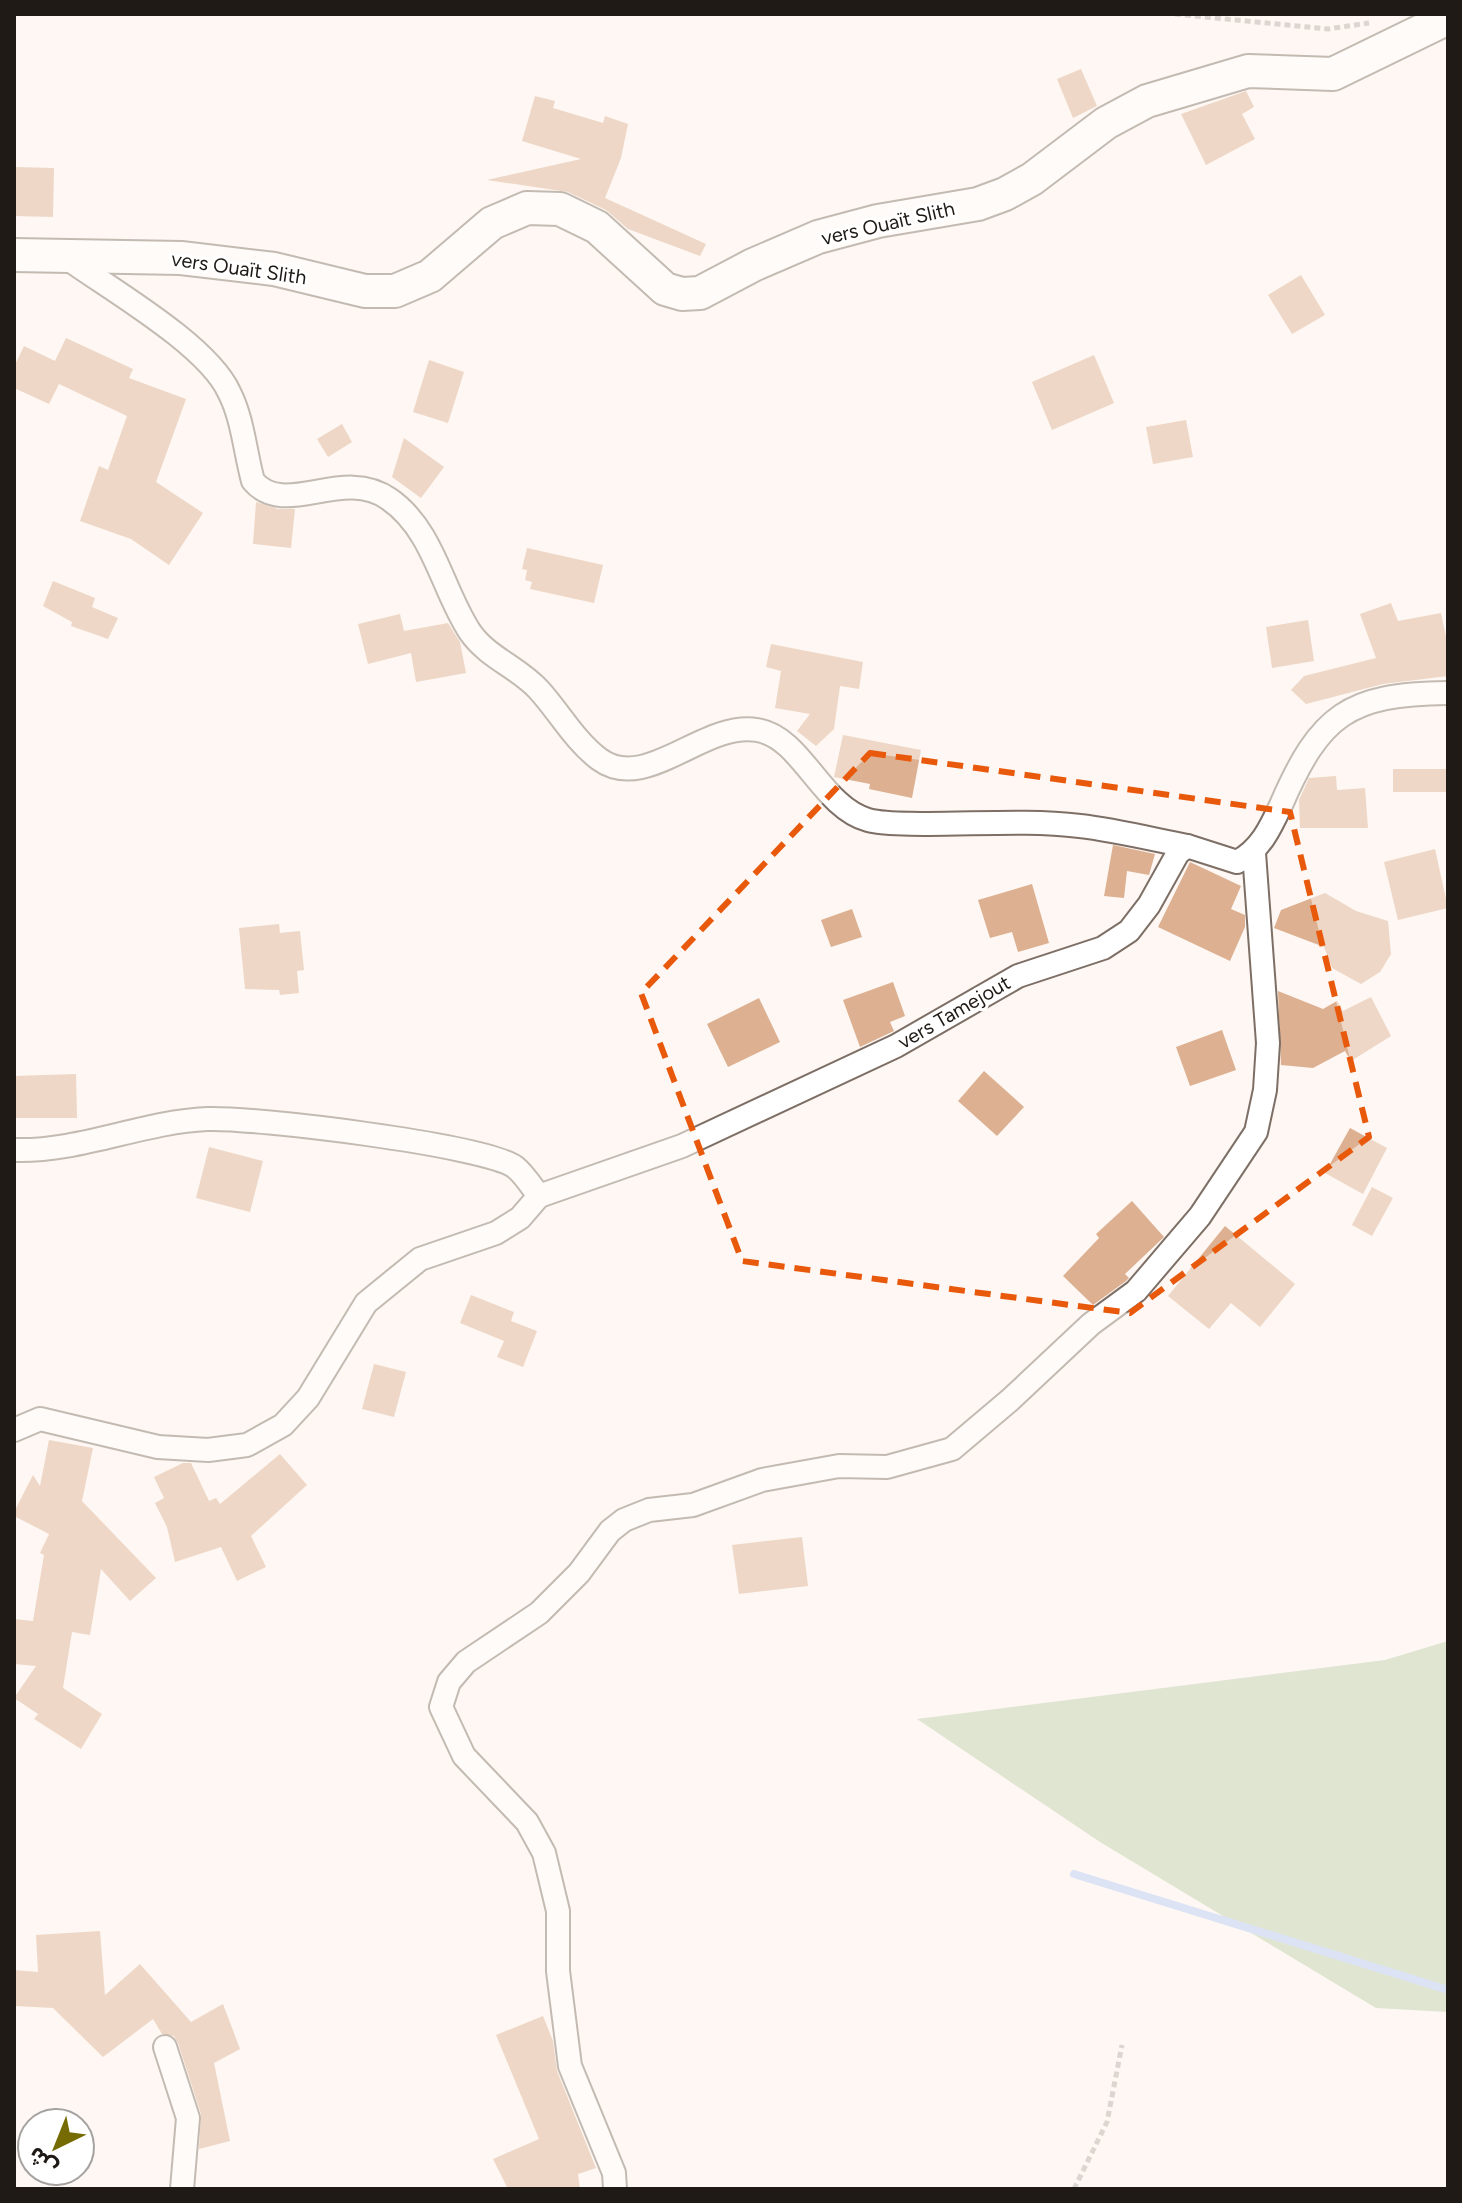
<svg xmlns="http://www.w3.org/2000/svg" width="1462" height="2203" viewBox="0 0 1462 2203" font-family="Figtree,'Noto Sans Arabic',sans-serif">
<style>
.green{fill:#bbcea9}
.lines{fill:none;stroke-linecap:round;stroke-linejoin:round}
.stream{stroke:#b4cbf7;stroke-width:8}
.building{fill:#dcb090}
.street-casing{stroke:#7d6f65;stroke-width:26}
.secondary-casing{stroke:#7d6f65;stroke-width:36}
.path{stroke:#b4ada9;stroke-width:5;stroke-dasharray:6 4;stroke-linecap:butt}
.street{stroke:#fff;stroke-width:22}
.secondary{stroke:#fff;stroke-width:32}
.marked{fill:none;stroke:#e8590c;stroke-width:6;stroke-dasharray:16 10;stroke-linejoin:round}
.labels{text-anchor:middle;stroke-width:6;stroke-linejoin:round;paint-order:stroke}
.street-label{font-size:20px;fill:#1f1a15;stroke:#fff}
</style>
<rect width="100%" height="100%" fill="#fef7f3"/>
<polygon class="green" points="1448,1641 1448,2012 1376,2008 1100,1842 917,1719 1385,1660"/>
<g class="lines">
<polyline class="stream" points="1074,1874 1448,1990"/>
</g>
<g class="building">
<polygon points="1081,69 1097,106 1073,118 1057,79"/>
<polygon points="1246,91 1254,107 1242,114 1255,139 1206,165 1181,114"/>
<polygon points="535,96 555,101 553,108 603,123 605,116 628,124 621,158 605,198 706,244 700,256 628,229 606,210 568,192 487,180 581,159 522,141"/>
<polygon points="14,167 54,168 53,217 14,216"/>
<polygon points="1301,275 1325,315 1292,334 1268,295"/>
<polygon points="66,338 133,369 129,378 186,399 156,482 203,513 169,565 131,539 80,521 99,466 108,470 127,416 59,384 49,404 14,388 14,367 24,346 55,361"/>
<polygon points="1094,355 1114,403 1052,430 1032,382"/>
<polygon points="429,360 464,372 448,423 413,412"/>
<polygon points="1186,420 1193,457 1153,464 1146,427"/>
<polygon points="342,424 352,442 328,457 317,439"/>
<polygon points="404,438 444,467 421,498 392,477"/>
<polygon points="256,502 278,509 295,509 291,548 253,544"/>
<polygon points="527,548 603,565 594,603 530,589 532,582 525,580 527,570 522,569"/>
<polygon points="53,581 95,598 92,607 118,618 108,639 71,626 72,622 43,606"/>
<polygon points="1391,603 1398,621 1441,613 1448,646 1448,676 1383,684 1306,704 1291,690 1304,676 1376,658 1360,614"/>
<polygon points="400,614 404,631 448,623 460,642 466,673 416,682 411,653 368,664 358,624"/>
<polygon points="1308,620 1314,661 1272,668 1266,627"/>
<polygon points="771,644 863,662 859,689 840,686 834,729 816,746 797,731 810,714 775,708 781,671 766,667"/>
<polygon points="843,735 921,750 912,798 869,789 870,784 834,777"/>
<rect x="1393" y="769" width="55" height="23"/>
<polygon points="1336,776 1337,790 1365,788 1368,828 1300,828 1299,800 1309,778"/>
<polygon points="1113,845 1155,854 1149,875 1127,871 1124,898 1104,896"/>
<polygon points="1435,849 1448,908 1398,920 1384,862"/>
<polygon points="1190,862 1241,886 1231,909 1245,915 1245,927 1230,961 1158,927"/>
<polygon points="1032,884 1049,943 1018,952 1012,932 990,938 978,900"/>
<polygon points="1325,893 1356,911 1388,921 1391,954 1380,972 1361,984 1332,968 1324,947 1274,928 1281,910"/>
<polygon points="852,909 862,937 831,947 821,920"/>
<polygon points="279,924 280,933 300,931 304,970 297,971 299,993 280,995 279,990 245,989 239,928"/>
<polygon points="893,982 905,1016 890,1022 894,1031 860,1047 843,1000"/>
<polygon points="1278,991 1323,1009 1337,1001 1343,1011 1371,997 1391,1036 1351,1061 1345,1051 1313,1068 1281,1065"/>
<polygon points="759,998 780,1042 728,1067 707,1024"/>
<polygon points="1222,1030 1236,1070 1190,1086 1176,1047"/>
<polygon points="984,1071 1024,1107 997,1136 958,1101"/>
<polygon points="76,1074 77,1118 14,1118 14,1076"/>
<polygon points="1350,1128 1387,1148 1363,1194 1325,1173"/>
<polygon points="209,1147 263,1161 250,1212 196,1198"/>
<polygon points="1372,1187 1393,1198 1372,1236 1352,1225"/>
<polygon points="1132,1201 1164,1237 1125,1274 1129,1278 1126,1281 1093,1305 1063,1276 1099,1238 1096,1234"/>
<polygon points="1225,1226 1295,1284 1260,1327 1231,1303 1209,1329 1168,1296"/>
<polygon points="471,1295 514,1312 511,1321 537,1331 523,1367 497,1357 504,1341 460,1323"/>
<polygon points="374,1364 406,1372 394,1417 362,1409"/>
<polygon points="49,1440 93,1448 82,1501 156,1578 130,1601 101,1569 90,1635 72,1632 63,1688 102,1714 81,1749 34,1719 38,1714 14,1698 36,1666 14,1664 14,1619 33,1621 44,1555 40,1553 49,1534 14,1516 14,1512 33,1475 40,1486"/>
<polygon points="280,1454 307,1485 251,1536 266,1567 237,1581 221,1547 175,1562 167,1527 155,1503 164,1498 154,1477 183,1463 191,1463 209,1501 216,1498 220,1504"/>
<polygon points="802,1537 808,1586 739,1594 732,1545"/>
<polygon points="100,1931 105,1995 140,1964 191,2022 223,2004 240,2049 214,2063 230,2141 199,2149 201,2114 178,2043 174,2036 162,2034 153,2019 103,2057 53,2008 14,2006 14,1970 38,1972 36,1935"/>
<polygon points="543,2016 553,2041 557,2071 596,2168 578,2174 580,2189 508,2189 493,2159 539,2139 496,2035"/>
</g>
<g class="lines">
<g class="street-casing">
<g id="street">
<path d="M 64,256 C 108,288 207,344 229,392 C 243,419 245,452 253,481 C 285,519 342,466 389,499 C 434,530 442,590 470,632 C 488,658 518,667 539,690 C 559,712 575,741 599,759 C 646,794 703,721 757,730 C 802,737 821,807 868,820 C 887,825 909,823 928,824 C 978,824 1030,820 1080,826 C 1115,830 1151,839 1187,846"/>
<path d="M 14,1150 C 80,1152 142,1122 207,1119 C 252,1117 485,1145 515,1167 C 524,1174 532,1187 539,1196"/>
<path d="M 539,1196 L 682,1146 L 896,1046 L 1018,976 L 1103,948 L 1129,931 L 1149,905 L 1178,853 L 1187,846 L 1237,862 C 1260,850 1270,829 1281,805 C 1320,715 1348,694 1448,693"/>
<polyline points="14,1430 40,1419 158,1447 208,1450 247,1445 283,1425 308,1398 366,1303 420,1259 496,1233 520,1218 539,1196"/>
<polyline points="165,2047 188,2118 182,2189"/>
<polyline points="615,2189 614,2173 570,2066 558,1971 558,1911 544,1853 527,1822 464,1756 441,1707 449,1682 466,1662 539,1613 579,1573 610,1531 624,1520 649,1510 693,1505 762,1480 839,1466 887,1467 952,1449 1010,1400 1091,1324 1136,1291 1200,1216 1256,1132 1265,1090 1268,1043 1254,853"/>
</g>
</g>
<g class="secondary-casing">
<polyline id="secondary" points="14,255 181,258 274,269 365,291 395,291 430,276 492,223 527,208 560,209 597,227 665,289 682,294 700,293 753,265 818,237 878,221 978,204 1005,194 1032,179 1106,123 1147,101 1248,71 1333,74 1448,18"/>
</g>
<g class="path">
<polyline points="1175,14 1328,29 1369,23"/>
<polyline points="1074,2189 1107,2122 1122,2045"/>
</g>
<use href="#street" class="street"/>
<use href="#secondary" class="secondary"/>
</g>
<path d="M0 0H1462V2203H0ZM 870,753 L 1290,812 L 1369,1137 L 1130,1313 L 742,1261 L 641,993 Z" fill="#fef7f3" fill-opacity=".55" fill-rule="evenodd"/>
<path class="marked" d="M 870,753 L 1290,812 L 1369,1137 L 1130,1313 L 742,1261 L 641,993 Z"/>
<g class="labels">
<g class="street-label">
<text transform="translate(888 223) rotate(-13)" y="7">vers Ouaït Slith</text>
<text transform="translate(239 268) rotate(8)" y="7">vers Ouaït Slith</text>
<text transform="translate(954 1012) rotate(-30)" y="7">vers Tamejout</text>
</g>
</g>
<rect width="1462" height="2203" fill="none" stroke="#1f1a15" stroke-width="32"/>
<g transform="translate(56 2147) rotate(223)"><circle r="38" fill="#ffffff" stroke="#a5a3a1" stroke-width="2"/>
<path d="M0-6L14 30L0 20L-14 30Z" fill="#766b03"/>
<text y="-12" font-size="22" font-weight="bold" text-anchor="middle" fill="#1f1a15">ش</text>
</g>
</svg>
